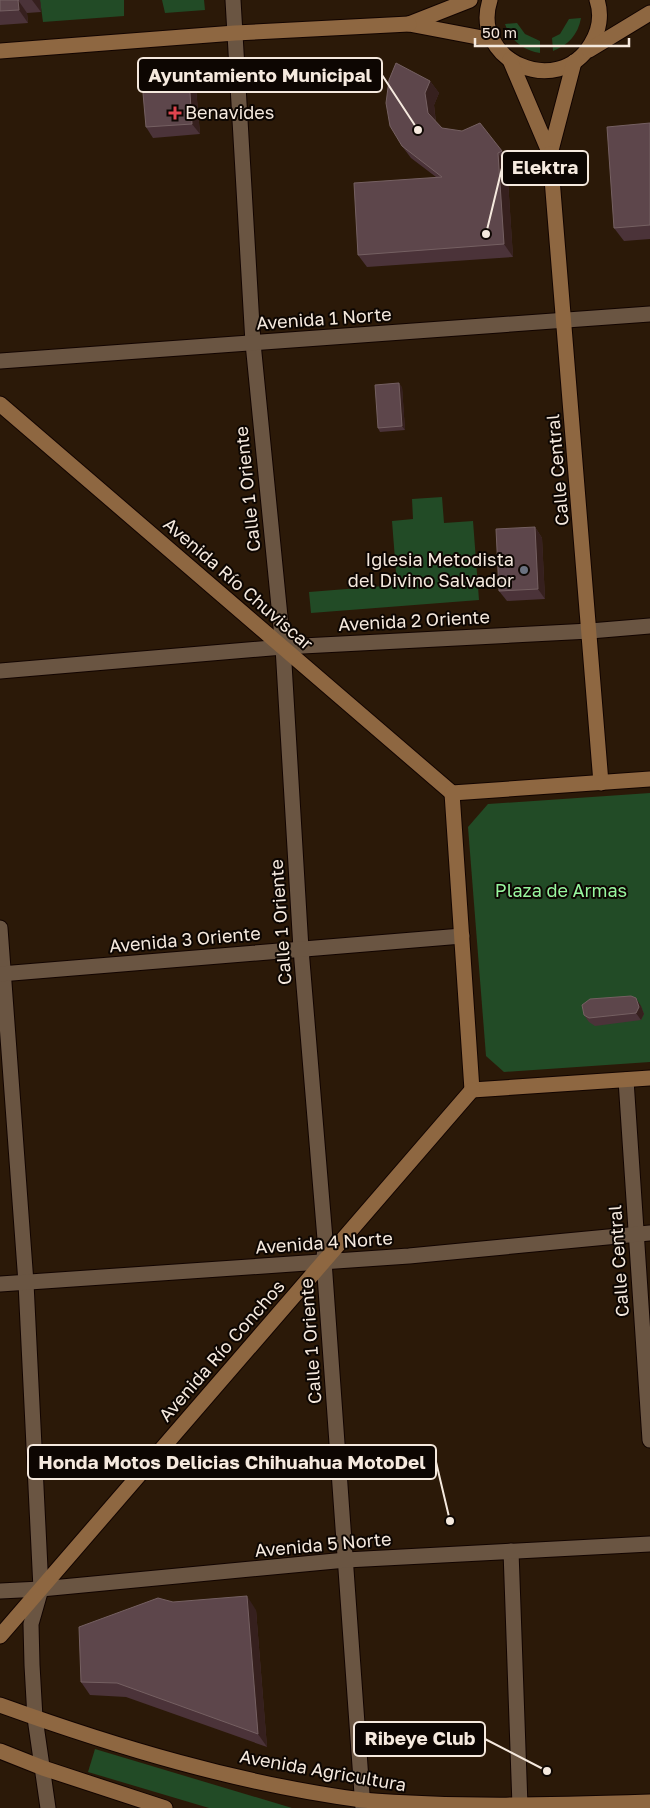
<svg xmlns="http://www.w3.org/2000/svg" width="650" height="1808" viewBox="0 0 650 1808" font-family="'Golos Text',sans-serif">
<style>
.green{fill:#224b26}
.lines{fill:none;stroke-linecap:round;stroke-linejoin:round}
.minor-casing{stroke:#120400;stroke-width:17}
.tertiary-casing{stroke:#120400;stroke-width:17}
.secondary-casing{stroke:#120400;stroke-width:17}
.minor{stroke:#6a5542;stroke-width:15}
.tertiary{stroke:#6a5542;stroke-width:15}
.secondary{stroke:#8e6741;stroke-width:15}
.wall{fill:#4b3339}
.shaded-wall{fill:#36201e}
.building{fill:#5d464b;stroke:#756062}
.health-dot{fill:#e0444e;stroke:#0d0602;stroke-width:2}
.worship-dot{fill:#6b7280;stroke:#0d0602;stroke-width:2}
.labels{text-anchor:middle;stroke-width:4;stroke-linejoin:round;paint-order:stroke}
.poi-label{font-size:18px;fill:#f5e9de;stroke:#0d0602;text-anchor:start}
.street-label{font-size:18px;fill:#f5e9de;stroke:#0d0602}
.park-label{font-size:18px;fill:#98f79f;stroke:#0d0602}
.leader{fill:none;stroke:#f5e9de;stroke-width:2}
.callout-dot{fill:#f5e9de;stroke:#0d0602;stroke-width:2}
.callout{fill:#0d0602;stroke:#f5e9de;stroke-width:2}
.callout-label{font-size:19px;text-anchor:middle;font-weight:bold;fill:#f5e9de}
</style>
<rect width="100%" height="100%" fill="#2b1908"/>
<g class="green">
<polygon points="40,0 124,0 124,16 43,22"/>
<polygon points="162,0 204,0 205,10 165,13"/>
<path d="M 581,18 C 578,35 568,45 553,51 L 552,38 L 560,34 L 569,19 Z"/>
<path d="M 517,23 L 525,34 L 540,41 L 540,53 C 523,50 511,41 505,24 Z"/>
<polygon points="442,497 444,523 473,521 479,600 311,613 309,592 397,585 392,521 413,519 412,499"/>
<polygon points="650,793 650,1062 504,1072 486,1056 468,827 488,804"/>
<polygon points="95,1749 292,1808 209,1808 88,1772"/>
</g>
<g class="lines">
<g class="minor-casing">
<g id="minor">
<polyline points="233,0 253,343 283,647 301,949 325,1239 324,1261 363,1808"/>
<polyline points="0,361 650,314"/>
<polyline points="0,928 26,1283 41,1589 31,1624 32,1665 35,1718 48,1808"/>
<polyline points="0,974 462,936"/>
<polyline points="626,1080 650,1440"/>
<polyline points="511,1551 520,1806"/>
<polyline points="0,1591 41,1589 346,1560 650,1544"/>
</g>
</g>
<g class="tertiary-casing">
<g id="tertiary">
<polyline points="0,671 283,647 590,631 650,626"/>
<polyline points="0,1284 409,1256 650,1233"/>
</g>
</g>
<g class="secondary-casing">
<g id="secondary">
<polyline points="470,0 409,24 493,40"/>
<path d="M 490,0 C 470,61 558,99 591,44 C 599,31 602,15 597,0"/>
<polyline points="589,50 650,13"/>
<polyline points="0,51 235,33 409,24"/>
<polyline points="510,60 550,154 574,62"/>
<polyline points="550,154 601,783"/>
<polyline points="0,404 452,793"/>
<polyline points="650,779 452,793 472,1090 650,1078"/>
<polyline points="0,1636 472,1090"/>
<path d="M 0,1705 C 117,1747 239,1784 362,1800 C 457,1808 555,1805 650,1802"/>
<polyline points="0,1751 43,1768 165,1808"/>
</g>
</g>
<use href="#minor" class="minor"/>
<use href="#tertiary" class="tertiary"/>
<use href="#secondary" class="secondary"/>
</g>
<g class="wall">
<polygon points="0,0 40,0 41,12 27,13 28,23 0,25"/>
<polygon points="430,81 439,93 434,105 436,122 442,128 502,151 510,163 507,165 513,257 367,267 358,255 436,177 411,158 402,146"/>
<polygon points="196,88 200,134 153,138 146,127"/>
<polygon points="650,123 650,239 624,241 614,228"/>
<polygon points="402,387 405,430 380,432 378,428"/>
<polygon points="535,527 542,538 545,599 507,601 499,591"/>
<polygon points="641,1006 644,1014 641,1020 595,1026 589,1022 584,1015"/>
<polygon points="173,1602 256,1610 267,1747 126,1697 90,1695 81,1682"/>
</g>
<g class="shaded-wall">
<polygon points="18,0 27,13 28,23 19,10"/>
<polygon points="32,0 40,0 41,12"/>
<polygon points="189,78 196,88 200,134 192,124"/>
<polygon points="430,81 439,93 434,105 436,126 428,113 425,93"/>
<polygon points="498,153 507,165 513,257 504,244"/>
<polygon points="399,383 402,387 405,430 402,426"/>
<polygon points="535,527 542,538 545,599 538,589"/>
<polygon points="636,998 641,1006 644,1014 641,1020 636,1013"/>
<polygon points="247,1596 256,1610 267,1747 258,1734"/>
</g>
<g class="building">
<polygon points="0,0 19,0 18,0 19,10 0,11"/>
<polygon points="396,63 430,81 425,93 428,113 442,128 462,131 480,123 502,151 498,153 504,244 358,255 354,183 442,177 402,146 390,126 386,103 389,80"/>
<polygon points="189,78 192,124 146,127 142,82"/>
<polygon points="650,123 650,225 614,228 607,127"/>
<polygon points="399,383 402,426 378,428 375,385"/>
<polygon points="535,527 538,589 499,591 496,529"/>
<polygon points="631,996 636,998 639,1007 636,1013 589,1018 584,1015 582,1005 590,999"/>
<polygon points="247,1596 258,1734 117,1683 81,1682 79,1627 158,1598 173,1602"/>
</g>
<path class="health-dot" d="M172.5 105.5h5v5h5v5h-5v5h-5v-5h-5v-5h5z"/>
<circle class="worship-dot" cx="524" cy="570" r="5"/>
<g class="labels">
<g class="poi-label">
<text x="185" y="119">Benavides</text>
<text x="514" y="566" text-anchor="end">Iglesia Metodista<tspan x="514" dy="21">del Divino Salvador</tspan></text>
</g>
<g class="street-label">
<text transform="translate(324 319) rotate(-4)" y="6">Avenida 1 Norte</text>
<text transform="translate(558 470) rotate(-95)" y="6">Calle Central</text>
<text transform="translate(248 489) rotate(-96)" y="6">Calle 1 Oriente</text>
<text transform="translate(238 584) rotate(41)" y="6">Avenida Río Chuviscar</text>
<text transform="translate(414 621) rotate(-3)" y="6">Avenida 2 Oriente</text>
<text transform="translate(281 922) rotate(-94)" y="6">Calle 1 Oriente</text>
<text transform="translate(185 940) rotate(-5)" y="6">Avenida 3 Oriente</text>
<text transform="translate(324 1243) rotate(-4)" y="6">Avenida 4 Norte</text>
<text transform="translate(619 1261) rotate(-94)" y="6">Calle Central</text>
<text transform="translate(311 1341) rotate(-94)" y="6">Calle 1 Oriente</text>
<text transform="translate(222 1351) rotate(-49)" y="6">Avenida Río Conchos</text>
<text transform="translate(323 1545) rotate(-5)" y="6">Avenida 5 Norte</text>
<text transform="translate(323 1771) rotate(10)" y="6">Avenida Agricultura</text>
</g>
<g class="park-label">
<text x="561" y="897">Plaza de Armas</text>
</g>
</g>
<path class="leader" d="M418 130L382 75M486 234L502 168M450 1521L436 1462M547 1771L485 1739"/>
<g class="callout-dot">
<circle cx="418" cy="130" r="5"/>
<circle cx="486" cy="234" r="5"/>
<circle cx="450" cy="1521" r="5"/>
<circle cx="547" cy="1771" r="5"/>
</g>
<g class="callout">
<rect x="138" y="58" width="244" height="34" rx="5"/>
<rect x="502" y="151" width="86" height="34" rx="5"/>
<rect x="28" y="1445" width="408" height="34" rx="5"/>
<rect x="354" y="1722" width="131" height="34" rx="5"/>
</g>
<g class="callout-label">
<text x="260" y="82">Ayuntamiento Municipal</text>
<text x="545" y="174">Elektra</text>
<text x="232" y="1469">Honda Motos Delicias Chihuahua MotoDel</text>
<text x="420" y="1745">Ribeye Club</text>
</g>
<path d="M475 38v8h154v-8" fill="none" stroke="#f5e9de" stroke-width="2.5"/>
<text x="482" y="38" font-size="15" fill="#f5e9de" stroke="#0d0602" stroke-width="4" paint-order="stroke">50 m</text>
</svg>
